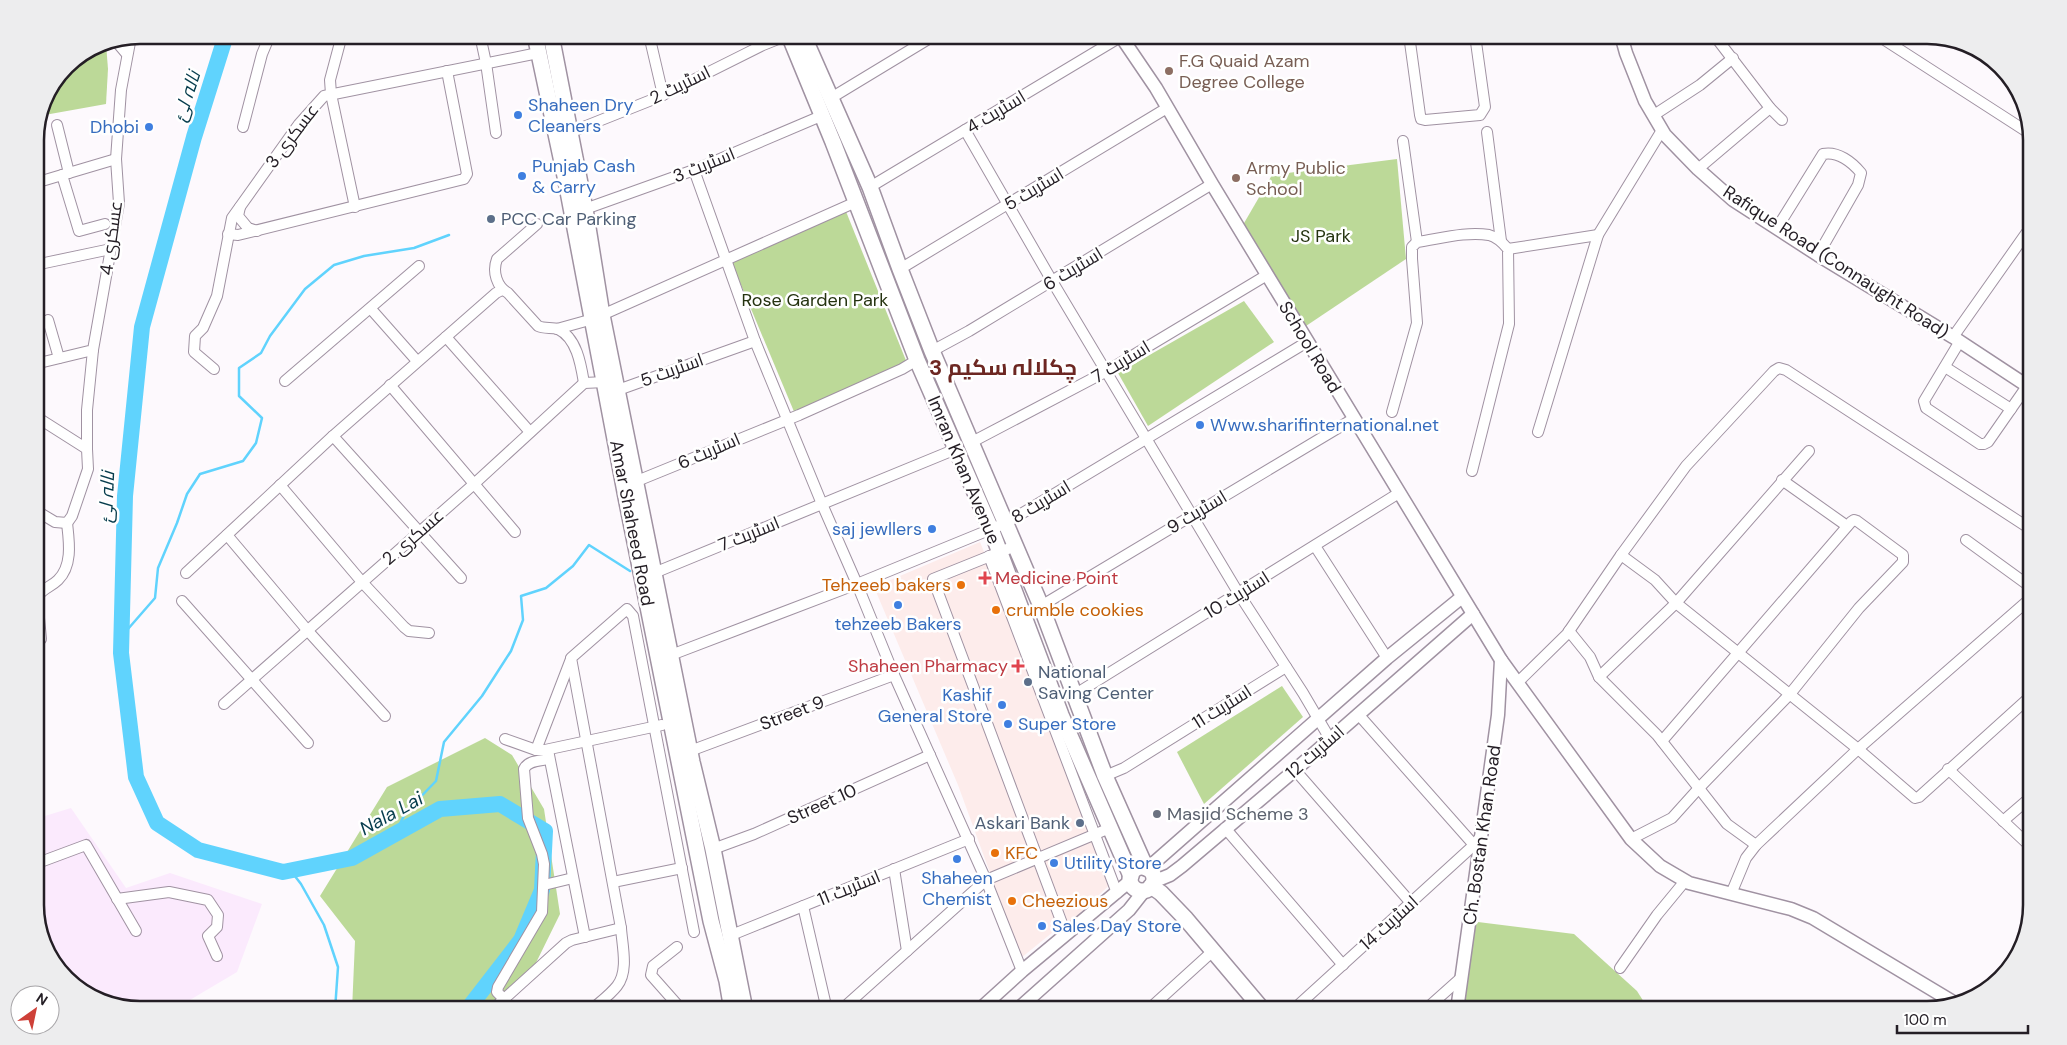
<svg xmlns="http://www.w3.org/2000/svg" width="2067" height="1045" viewBox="0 0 2067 1045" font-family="'DM Sans',Cairo,sans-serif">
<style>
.commercial{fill:#fdeceb}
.built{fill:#fbeafd}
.green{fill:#bcd998}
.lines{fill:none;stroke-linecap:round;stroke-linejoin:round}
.stream{stroke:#60d3fd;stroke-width:2.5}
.river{stroke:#60d3fd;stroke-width:16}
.minor-casing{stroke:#a092a2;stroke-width:12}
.tertiary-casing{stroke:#a092a2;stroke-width:15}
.secondary-casing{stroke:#a092a2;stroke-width:18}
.minor{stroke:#fff;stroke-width:10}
.tertiary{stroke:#fff;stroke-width:12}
.secondary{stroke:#fff;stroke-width:15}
.education-dot{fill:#8d6e63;stroke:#fff;stroke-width:2}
.shop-dot{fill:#3f7fe0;stroke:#fff;stroke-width:2}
.service-dot{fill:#5c6f8a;stroke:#fff;stroke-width:2}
.health-dot{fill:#e0444e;stroke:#fff;stroke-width:2}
.food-dot{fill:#e8710a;stroke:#fff;stroke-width:2}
.worship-dot{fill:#6b7280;stroke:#fff;stroke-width:2}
.labels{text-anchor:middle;stroke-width:5;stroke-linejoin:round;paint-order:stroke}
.education-label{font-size:18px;fill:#785e54;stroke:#fff;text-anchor:start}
.street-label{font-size:18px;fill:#241e25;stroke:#fff}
.shop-label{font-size:18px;fill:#366cbe;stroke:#fff;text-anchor:start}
.service-label{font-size:18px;fill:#4e5e75;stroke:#fff;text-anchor:start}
.park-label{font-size:18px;fill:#253310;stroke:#fff}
.health-label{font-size:18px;fill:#be3a42;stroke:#fff;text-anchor:start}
.food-label{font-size:18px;fill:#c56008;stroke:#fff;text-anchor:start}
.worship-label{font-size:18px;fill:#5b616d;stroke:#fff;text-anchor:start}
.water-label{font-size:19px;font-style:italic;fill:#053b4c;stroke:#fff}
.district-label{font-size:22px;font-weight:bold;fill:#6d2722;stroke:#fff}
.rim{fill:none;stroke:#241e25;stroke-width:2.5}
</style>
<rect width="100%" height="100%" fill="#fdf9fd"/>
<polygon class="commercial" points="980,542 1117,878 1068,924 1064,912 1050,923 1053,932 1021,958 958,785 874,587"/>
<polygon class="built" points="71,808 126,888 170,873 262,904 237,972 173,1010 140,1010 94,999 53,964 35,913 35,819"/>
<g class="green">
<polygon points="103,42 106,44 108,69 106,104 39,116 43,99 66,65"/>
<polygon points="1397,159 1406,259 1300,330 1240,230 1272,175"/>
<polygon points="845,209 909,368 795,414 731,261"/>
<polygon points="1244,301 1274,342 1148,426 1118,373"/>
<polygon points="1282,686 1303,717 1204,804 1177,752"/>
<polygon points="485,738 512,755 544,809 560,914 529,977 495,1010 352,1010 355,941 320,896 387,787"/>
<polygon points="1470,921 1574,934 1637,991 1649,1010 1457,1010"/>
</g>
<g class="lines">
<g class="stream">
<polyline points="121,637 155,598 158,568 177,523 187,494 200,474 243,461 256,443 262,418 239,396 239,368 261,353 270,336 305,289 334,265 364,256 414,248 449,235"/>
<polyline points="394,835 406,812 436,781 444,742 482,696 511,651 523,620 521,596 546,588 573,566 589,545 630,571"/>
<polyline points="291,871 301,884 324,925 338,967 335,1010"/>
</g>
<polyline class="river" points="226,35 194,137 142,327 125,496 121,653 136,777 157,823 198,850 283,872 352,858 440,809 500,804 545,831 542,890 521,940 467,1010"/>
<g class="minor-casing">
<g id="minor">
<polyline points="342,35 330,80 331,94 355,207"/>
<polyline points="480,35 486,63 496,133"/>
<polyline points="649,35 663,95"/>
<polyline points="1409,35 1420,115 1421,119 1425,120 1480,115 1485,107 1475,35"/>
<polyline points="1714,35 1770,108 1782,120"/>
<polyline points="1877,35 2032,135"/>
<polyline points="115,40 126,53"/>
<polyline points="831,98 935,35"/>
<polyline points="1654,115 1700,85 1733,58"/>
<polyline points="57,125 69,173"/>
<polyline points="243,127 262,54 270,35"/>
<polyline points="965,130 1052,281 1239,594 1303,693 1330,739"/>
<polyline points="571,132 659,97 763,45 788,35"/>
<polyline points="1487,132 1501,241"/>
<polyline points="1403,141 1417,242"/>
<polyline points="1698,169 1770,108"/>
<polyline points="694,170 755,341 822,504 857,584 894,675 986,880 1022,971"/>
<polyline points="62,175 79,231 105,224"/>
<polyline points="35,183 116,159"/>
<polyline points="870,187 1122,36"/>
<polyline points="240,207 238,216 248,228 257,231"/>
<polyline points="585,209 694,170 821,116"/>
<path d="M 537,224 L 497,259 C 492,272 497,287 508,293 L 538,326 C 544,329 552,327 558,329 C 577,338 581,365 584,383"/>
<path d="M 1777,228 L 1823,154 C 1838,151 1852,162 1861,173 L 1858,185 L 1818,255"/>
<polyline points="228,234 238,235 464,179 467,174 447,71"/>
<polyline points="1508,249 1598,235"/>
<polyline points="35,265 111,249"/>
<polyline points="900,269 1167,108"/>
<polyline points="371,309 417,361"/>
<polyline points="602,315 856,202"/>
<polyline points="48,320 59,358"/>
<polyline points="557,329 593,319"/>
<polyline points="446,337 530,432"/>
<polyline points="1953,337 2032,225"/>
<polyline points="1960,341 1924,401 1926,408 1980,444 1984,444 1988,442 2027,386"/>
<polyline points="932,351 969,331 1212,184"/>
<polyline points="35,364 93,350 119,203 116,159 121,90 131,37"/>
<polyline points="1945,367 2011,409"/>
<polyline points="214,369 194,352 195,336 203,328 217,296 232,218 299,124 324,96 538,53"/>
<polyline points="285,381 419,266"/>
<polyline points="390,385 515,532"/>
<polyline points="618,390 755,341"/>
<path d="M 1392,412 L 1417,323 L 1412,259 L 1412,247 L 1417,242 C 1439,239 1466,231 1489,235 C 1497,237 1503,243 1508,249 L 1509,324 L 1472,471"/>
<polyline points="35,416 87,449 88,469 72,516 67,523 55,522 35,510"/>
<polyline points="1538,432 1598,235 1662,130"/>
<polyline points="333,436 461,578"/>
<polyline points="972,442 1107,371 1267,275"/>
<polyline points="87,449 87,410 93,350"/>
<polyline points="1782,480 1847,526"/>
<polyline points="637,481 799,415 902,369 917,360"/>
<polyline points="280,485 362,582 404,627 409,631 429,633"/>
<polyline points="227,535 308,631 385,716"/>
<polyline points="1966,540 2032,588"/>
<polyline points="35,541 38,540"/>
<polyline points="1015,546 933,579 1066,934"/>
<polyline points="1315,546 1387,658"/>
<polyline points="1621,555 1655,580 1676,603 1858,749 1915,798 1919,797 2032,695"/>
<polyline points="989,556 1117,893"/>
<polyline points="186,573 333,436 496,293 502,290"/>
<polyline points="654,573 956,449"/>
<polyline points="182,601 308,743"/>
<polyline points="1041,606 1353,419"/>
<polyline points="1569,631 1590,657 1599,677 1657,735 1727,824 1756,845"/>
<path d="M 35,646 L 41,639 L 37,597 C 43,588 51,587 58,580 C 73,565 69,541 67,523"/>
<polyline points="671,655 857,584 1006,523 1307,342"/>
<polyline points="1599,677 1676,603 1809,451"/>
<polyline points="1517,683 1567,634 1621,555 1686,466 1774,371 1779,368 1786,370 2032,530"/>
<polyline points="1074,695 1399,493"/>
<polyline points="224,704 474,484 584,383 605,382"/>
<polyline points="1358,714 1474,845"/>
<polyline points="505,739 536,750 545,750 662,725"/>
<polyline points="536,750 571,659"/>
<polyline points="548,750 585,937"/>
<polyline points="690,751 894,675"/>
<polyline points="1948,769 2032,848"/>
<polyline points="1295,770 1411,903"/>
<polyline points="1105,776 1124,768 1286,667"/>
<polyline points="2003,821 2032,796"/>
<polyline points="1225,828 1343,965"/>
<polyline points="1631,839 1672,818 1699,788 1790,694 1859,608 1903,562 1903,555 1857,521 1854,520 1851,522 1662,741"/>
<polyline points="713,849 754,834 930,755"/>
<polyline points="35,864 86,845 136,931"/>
<polyline points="894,869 907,951"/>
<polyline points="613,882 682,868"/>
<polyline points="544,885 573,878"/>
<polyline points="1731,894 1746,858 1756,845 1858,749 2032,597"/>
<polyline points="117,899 169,892 208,900 218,915 217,927 208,936 217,956"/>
<polyline points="803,906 827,1010"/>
<polyline points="729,936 969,839"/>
<polyline points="677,947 653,966 651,975 682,1010"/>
<polyline points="1620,968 1657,915 1685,881"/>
<path d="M 504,999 L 497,992 L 498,987 L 542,912 L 544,864 L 542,854 L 528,818 L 524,769 C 528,760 541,761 549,759"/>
<polyline points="492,1010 566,943 572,940 621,928"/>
<path d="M 591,1010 C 600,1002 610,995 617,986 C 629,971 622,945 621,928 L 571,658 L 627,609 L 633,616 L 694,932"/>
<polyline points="841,1010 986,880 1110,828"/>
<polyline points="1148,1010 1213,951"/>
<polyline points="1293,1010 1474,845 1481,836"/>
<polyline points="1425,1010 1462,977"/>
</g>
</g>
<g class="tertiary-casing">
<g id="tertiary">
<polyline points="1120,35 1156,88 1212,184 1501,660 1631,839 1660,866 1689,883 1791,909 1813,918 1953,1002"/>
<polyline points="1621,35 1626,53 1645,101 1665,135 1698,169 1733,200 1818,255 1953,337 2032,389"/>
<polyline points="1147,869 1387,658 1462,597"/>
<polyline points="1153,882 1170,875 1182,866 1295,770 1473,614"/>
<polyline points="979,1010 1022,971 1130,881"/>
<polyline points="1017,1010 1129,910 1144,891"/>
<polyline points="1457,1010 1498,715 1501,660"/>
</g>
</g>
<g class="secondary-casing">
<g id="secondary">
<polyline points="535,35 566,181 626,497 711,921 727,981 732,1010"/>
<polyline points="551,35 585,209 602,315 692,762 713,849 745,1010"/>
<polyline points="789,35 833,142 917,360 991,529 1061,715 1131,876"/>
<polyline points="803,35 870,187 900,269 932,351 1041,606 1105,776 1146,868"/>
<circle cx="1142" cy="879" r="12"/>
<polyline points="1151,886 1161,893 1186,919 1263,1010"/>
</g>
</g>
<use href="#minor" class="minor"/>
<use href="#tertiary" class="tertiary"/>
<use href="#secondary" class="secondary"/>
</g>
<g class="education-dot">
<circle cx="1169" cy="71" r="5"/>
<circle cx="1236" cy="178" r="5"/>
</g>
<g class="shop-dot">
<circle cx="518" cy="115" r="5"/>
<circle cx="149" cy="127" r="5"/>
<circle cx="522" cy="176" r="5"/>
<circle cx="1200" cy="425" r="5"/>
<circle cx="932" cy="529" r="5"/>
<circle cx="898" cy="605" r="5"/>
<circle cx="1002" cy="705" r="5"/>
<circle cx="1008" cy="724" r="5"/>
<circle cx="957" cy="859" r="5"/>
<circle cx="1054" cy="863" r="5"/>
<circle cx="1042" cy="926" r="5"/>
</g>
<g class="service-dot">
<circle cx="491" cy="219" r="5"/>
<circle cx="1028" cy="682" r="5"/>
<circle cx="1080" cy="823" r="5"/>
</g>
<g class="health-dot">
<path d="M982.5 570.5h5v5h5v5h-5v5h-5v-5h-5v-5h5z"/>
<path d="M1015.5 658.5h5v5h5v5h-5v5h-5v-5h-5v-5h5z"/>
</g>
<g class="food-dot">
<circle cx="961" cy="585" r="5"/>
<circle cx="996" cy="610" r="5"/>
<circle cx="995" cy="853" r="5"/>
<circle cx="1012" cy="901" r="5"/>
</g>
<circle class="worship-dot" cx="1157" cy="814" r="5"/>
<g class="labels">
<g class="education-label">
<text x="1179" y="67">F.G Quaid Azam<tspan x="1179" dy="21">Degree College</tspan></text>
<text x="1246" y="174">Army Public<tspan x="1246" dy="21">School</tspan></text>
</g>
<g class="street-label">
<text transform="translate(680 85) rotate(-26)" y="6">اسٹریٹ 2</text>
<text transform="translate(996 112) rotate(-31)" y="6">اسٹریٹ 4</text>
<text transform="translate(292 136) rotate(-53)" y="6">عسکری 3</text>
<text transform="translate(704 165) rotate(-22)" y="6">اسٹریٹ 3</text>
<text transform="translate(1034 189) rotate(-31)" y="6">اسٹریٹ 5</text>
<text transform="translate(111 238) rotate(-82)" y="6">عسکری 4</text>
<text transform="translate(1836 262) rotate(33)" y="6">Rafique Road (Connaught Road)</text>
<text transform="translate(1073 269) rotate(-31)" y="6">اسٹریٹ 6</text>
<text transform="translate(1310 347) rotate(59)" y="6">School Road</text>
<text transform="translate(1121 362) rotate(-31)" y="6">اسٹریٹ 7</text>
<text transform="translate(672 370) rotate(-20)" y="6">اسٹریٹ 5</text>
<text transform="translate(709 451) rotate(-23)" y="6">اسٹریٹ 6</text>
<text transform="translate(964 470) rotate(67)" y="6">Imran Khan Avenue</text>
<text transform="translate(1041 502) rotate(-31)" y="6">اسٹریٹ 8</text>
<text transform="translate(1197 512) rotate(-31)" y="6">اسٹریٹ 9</text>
<text transform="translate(632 523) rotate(79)" y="6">Amar Shaheed Road</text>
<text transform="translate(749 534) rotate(-22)" y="6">اسٹریٹ 7</text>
<text transform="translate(413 537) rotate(-41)" y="6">عسکری 2</text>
<text transform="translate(1237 595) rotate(-32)" y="6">اسٹریٹ 10</text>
<text transform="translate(1222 707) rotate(-32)" y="6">اسٹریٹ 11</text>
<text transform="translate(792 713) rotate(-21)" y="6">Street 9</text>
<text transform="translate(1315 752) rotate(-41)" y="6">اسٹریٹ 12</text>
<text transform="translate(822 804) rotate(-24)" y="6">Street 10</text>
<text transform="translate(1482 835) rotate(-82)" y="6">Ch. Bostan Khan Road</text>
<text transform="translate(849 888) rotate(-22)" y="6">اسٹریٹ 11</text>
<text transform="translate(1389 923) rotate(-42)" y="6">اسٹریٹ 14</text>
</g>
<g class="shop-label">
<text x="528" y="111">Shaheen Dry<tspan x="528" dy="21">Cleaners</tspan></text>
<text x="139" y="133" text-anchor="end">Dhobi</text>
<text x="532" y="172">Punjab Cash<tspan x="532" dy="21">&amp; Carry</tspan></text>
<text x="1210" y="431">Www.sharifinternational.net</text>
<text x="922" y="535" text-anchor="end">saj jewllers</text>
<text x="898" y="630" text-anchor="middle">tehzeeb Bakers</text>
<text x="992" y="701" text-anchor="end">Kashif<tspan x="992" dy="21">General Store</tspan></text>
<text x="1018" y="730">Super Store</text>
<text x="1064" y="869">Utility Store</text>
<text x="957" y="884" text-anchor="middle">Shaheen<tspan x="957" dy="21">Chemist</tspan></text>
<text x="1052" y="932">Sales Day Store</text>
</g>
<g class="service-label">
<text x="501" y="225">PCC Car Parking</text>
<text x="1038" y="678">National<tspan x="1038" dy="21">Saving Center</tspan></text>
<text x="1070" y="829" text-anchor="end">Askari Bank</text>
</g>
<g class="park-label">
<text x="1321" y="242">JS Park</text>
<text x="815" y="306">Rose Garden Park</text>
</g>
<g class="health-label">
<text x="995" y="584">Medicine Point</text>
<text x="1008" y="672" text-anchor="end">Shaheen Pharmacy</text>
</g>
<g class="food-label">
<text x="951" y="591" text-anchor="end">Tehzeeb bakers</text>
<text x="1006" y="616">crumble cookies</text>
<text x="1005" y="859">KFC</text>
<text x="1022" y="907">Cheezious</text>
</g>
<g class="worship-label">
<text x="1167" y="820">Masjid Scheme 3</text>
</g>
<g class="water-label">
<text transform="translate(186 96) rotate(-72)" y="7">نالہ لئ</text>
<text transform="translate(106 497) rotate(-87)" y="7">نالہ لئ</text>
<text transform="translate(391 813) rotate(-29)" y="7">Nala Lai</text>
</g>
<g class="district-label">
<text x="1003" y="375">چکلالہ سکیم 3</text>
</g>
</g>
<path d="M0 0H2067V1045H0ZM140 44H1927A96 96 0 0 1 2023 140V905A96 96 0 0 1 1927 1001H140A96 96 0 0 1 44 905V140A96 96 0 0 1 140 44Z" fill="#ededee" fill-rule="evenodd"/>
<path class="rim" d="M140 44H1927A96 96 0 0 1 2023 140V905A96 96 0 0 1 1927 1001H140A96 96 0 0 1 44 905V140A96 96 0 0 1 140 44Z"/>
<g transform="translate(35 1010) rotate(33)"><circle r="24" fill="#ffffff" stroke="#a7a5a8"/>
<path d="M0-4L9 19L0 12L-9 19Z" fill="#ce4038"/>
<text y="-8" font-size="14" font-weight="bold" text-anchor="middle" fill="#241e25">N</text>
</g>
<path d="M1897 1025v8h131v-8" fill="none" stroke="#241e25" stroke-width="2.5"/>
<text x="1904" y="1025" font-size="15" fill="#241e25" stroke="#ffffff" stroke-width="4" paint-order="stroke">100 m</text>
</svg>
